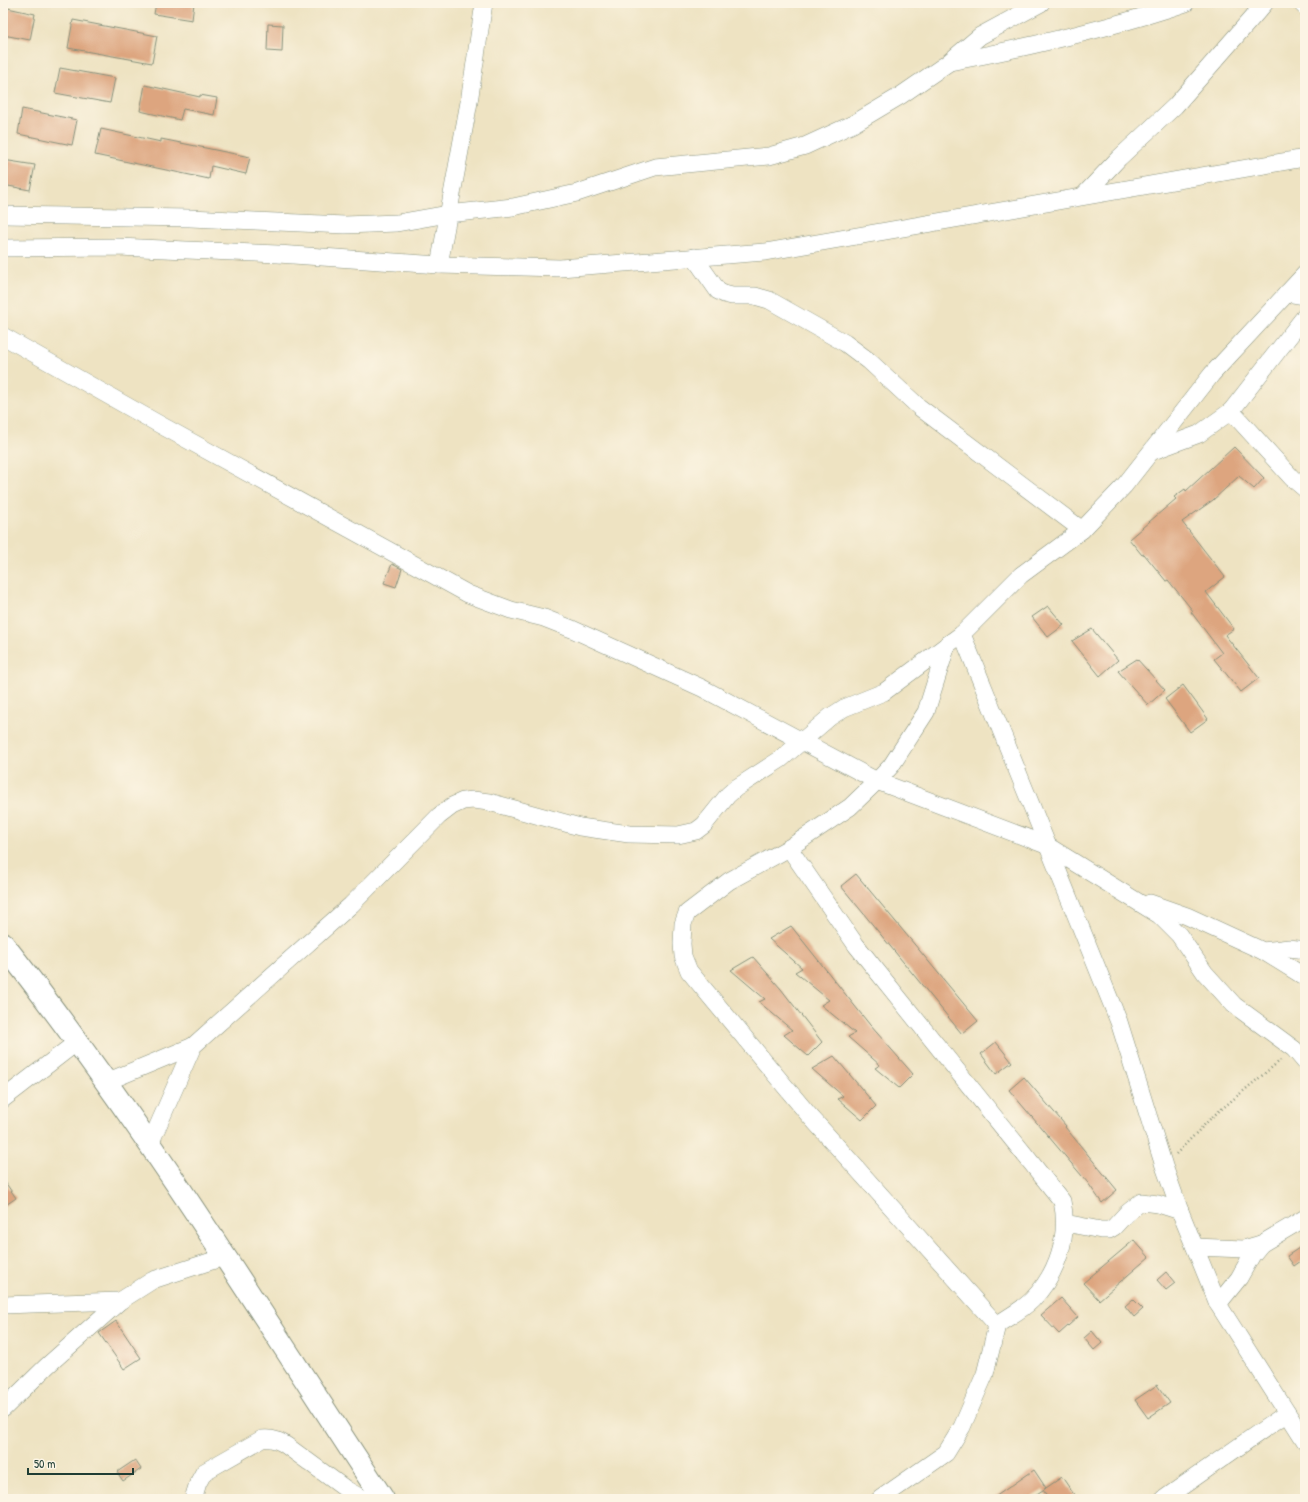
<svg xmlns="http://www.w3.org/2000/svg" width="1308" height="1502" viewBox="0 0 1308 1502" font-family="'Patrick Hand',sans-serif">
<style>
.building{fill:#dda57f}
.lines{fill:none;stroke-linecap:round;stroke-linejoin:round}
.minor-casing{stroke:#86907b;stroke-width:18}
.major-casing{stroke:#86907b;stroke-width:24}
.path{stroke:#86907b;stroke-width:2.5;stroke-dasharray:1 3;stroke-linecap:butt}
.minor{stroke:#fff;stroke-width:17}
.major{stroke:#fff;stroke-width:22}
</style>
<rect width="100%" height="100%" fill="#fcf5e5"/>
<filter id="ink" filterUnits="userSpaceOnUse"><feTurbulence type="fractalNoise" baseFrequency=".025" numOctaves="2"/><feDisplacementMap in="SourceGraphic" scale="8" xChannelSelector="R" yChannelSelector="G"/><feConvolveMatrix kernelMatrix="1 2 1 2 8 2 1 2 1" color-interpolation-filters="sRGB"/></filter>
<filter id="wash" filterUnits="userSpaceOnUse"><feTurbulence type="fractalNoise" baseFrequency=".012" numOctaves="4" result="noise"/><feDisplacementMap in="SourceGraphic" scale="16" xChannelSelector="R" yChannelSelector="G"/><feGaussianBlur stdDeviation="0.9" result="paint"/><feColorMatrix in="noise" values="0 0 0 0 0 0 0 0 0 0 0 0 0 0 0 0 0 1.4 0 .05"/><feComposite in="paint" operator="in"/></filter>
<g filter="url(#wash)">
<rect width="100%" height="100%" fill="#eee3c2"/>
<g id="blocks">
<g class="building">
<polygon points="156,3 194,3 192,20 154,14"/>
<polygon points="3,7 35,14 30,40 3,35"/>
<polygon points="73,20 157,36 152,63 68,48"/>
<polygon points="268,24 283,25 282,52 267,51"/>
<polygon points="60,68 115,78 110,103 55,93"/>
<polygon points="145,85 200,97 200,95 217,98 214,115 183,109 180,120 140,111"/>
<polygon points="22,109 77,120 72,145 18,134"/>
<polygon points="101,129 161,142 161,139 250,157 246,174 211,166 209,179 95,155"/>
<polygon points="3,160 35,165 30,190 3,185"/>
<polygon points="1234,447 1264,478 1254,489 1239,476 1213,500 1182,522 1225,577 1206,592 1234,629 1225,635 1259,678 1241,692 1214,659 1222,653 1191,612 1193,611 1168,580 1166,581 1144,554 1142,555 1129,539 1176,499 1174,497 1185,489 1186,491"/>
<polygon points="392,564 402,569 396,587 384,583"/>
<polygon points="1048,606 1064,625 1048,637 1032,617"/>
<polygon points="1092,629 1118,660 1100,676 1072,641"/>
<polygon points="1137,659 1165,690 1148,705 1118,671"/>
<polygon points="1183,685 1208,719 1190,732 1165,699"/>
<polygon points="856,874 978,1021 962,1034 841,886"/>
<polygon points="791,926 870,1025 913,1074 899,1088 875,1068 880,1065 848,1037 855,1033 821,1005 829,1000 795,972 802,968 769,939"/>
<polygon points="753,957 781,989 822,1042 808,1056 784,1035 792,1030 759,1002 765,999 731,970"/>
<polygon points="996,1042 1012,1062 996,1074 981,1054"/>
<polygon points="834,1056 876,1106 862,1120 838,1099 843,1096 812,1069"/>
<polygon points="1024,1077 1066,1126 1065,1127 1117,1190 1102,1203 1088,1183 1009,1090"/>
<polygon points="3,1179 16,1198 3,1207"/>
<polygon points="1134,1240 1149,1257 1099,1300 1083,1283"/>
<polygon points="1305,1244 1305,1258 1294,1266 1287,1256"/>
<polygon points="1166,1272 1175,1283 1166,1290 1157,1280"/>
<polygon points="1061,1298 1078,1317 1059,1334 1041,1315"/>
<polygon points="1133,1299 1143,1309 1134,1317 1125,1306"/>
<polygon points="116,1321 141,1358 124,1369 99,1333"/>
<polygon points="1092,1331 1102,1343 1094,1350 1084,1338"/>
<polygon points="1157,1385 1170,1403 1148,1418 1135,1400"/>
<polygon points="135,1460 141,1469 123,1481 117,1472"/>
<polygon points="1034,1470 1046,1488 1029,1499 992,1499"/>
<polygon points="1062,1477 1077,1499 1049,1499 1043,1490"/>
</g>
</g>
</g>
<g filter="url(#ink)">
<use href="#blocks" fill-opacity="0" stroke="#86907b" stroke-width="1"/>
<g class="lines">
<g class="minor-casing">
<g id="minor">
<polyline points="1301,3 1305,7"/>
<path d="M 950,62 C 1030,47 1108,29 1186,3"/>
<polyline points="1083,196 1119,158 1175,106 1265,3"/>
<polyline points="3,215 190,218 345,225 397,223 448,214 513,207 577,193 655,167 769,156 805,146 853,124 900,96 948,63 980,36 1041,3"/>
<polyline points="3,248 118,247 278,254 439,265 560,268 765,252 1305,158"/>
<polyline points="694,257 718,291 724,294 732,296 755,296 769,300 845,343 869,361 919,407 1082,530"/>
<polyline points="439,265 469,102 484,3"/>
<polyline points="1287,293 1305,296"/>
<polyline points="3,336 157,423 468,594 511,610 544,618 572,629 702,688 877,781 1046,845 1159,915 1179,935 1205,973 1234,1005 1294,1049 1305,1062"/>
<polyline points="1231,411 1292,478 1305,489"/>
<polyline points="1153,451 1199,434 1231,411 1305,316"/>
<polyline points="962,634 1119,1022 1164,1166 1180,1211 1218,1304 1305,1441"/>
<polyline points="947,645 926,712 891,766 877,781 850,807 789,848 729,881 687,913 683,924 682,944 683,956 689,971 808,1114 997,1325"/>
<path d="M 789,848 L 856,945 L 1062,1201 C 1070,1237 1057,1274 1032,1300 C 1022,1310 1008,1317 997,1325 L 985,1374 L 962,1427 L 946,1453 L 880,1499"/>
<polyline points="1150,903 1187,916 1263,951 1289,948 1305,950"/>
<polyline points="1263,951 1305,977"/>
<polyline points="106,1082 193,1046"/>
<polyline points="3,1099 77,1042"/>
<polyline points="150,1144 193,1046 351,905 439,816 452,806 463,801 473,800 489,802 580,827 629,834 678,835 696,831 704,825 728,795 736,788 781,759 830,717 844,708 884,692 947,645 962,634 1021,575 1082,530 1124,486 1212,374 1305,274"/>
<polyline points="1065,1223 1101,1230 1109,1230 1114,1227 1126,1214 1141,1202 1158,1204 1180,1211"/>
<polyline points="1195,1247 1244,1249 1261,1244"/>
<polyline points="1218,1304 1239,1278 1252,1255 1261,1244 1305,1218"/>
<polyline points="3,1305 120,1301"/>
<polyline points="3,1409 47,1366 120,1301 153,1280 224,1257"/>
<path d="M 193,1499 L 198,1483 L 204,1472 L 262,1439 C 272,1438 279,1440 287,1446 L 347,1490 L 363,1499"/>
<polyline points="1164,1499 1287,1413"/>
</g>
</g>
<g class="major-casing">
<path id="major" d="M 3,944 C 142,1120 260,1312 383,1499"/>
</g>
<polyline class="path" points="1176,1154 1212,1117 1282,1059"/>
<use href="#minor" class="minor"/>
<use href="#major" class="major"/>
</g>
</g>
<rect width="1308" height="1502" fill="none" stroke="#fcf5e5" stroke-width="16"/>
<path d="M28 1468v6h105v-6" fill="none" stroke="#1f3d34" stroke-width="2"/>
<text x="34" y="1468" font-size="12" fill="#1f3d34" stroke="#fcf5e5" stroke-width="3" paint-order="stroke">50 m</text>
</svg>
